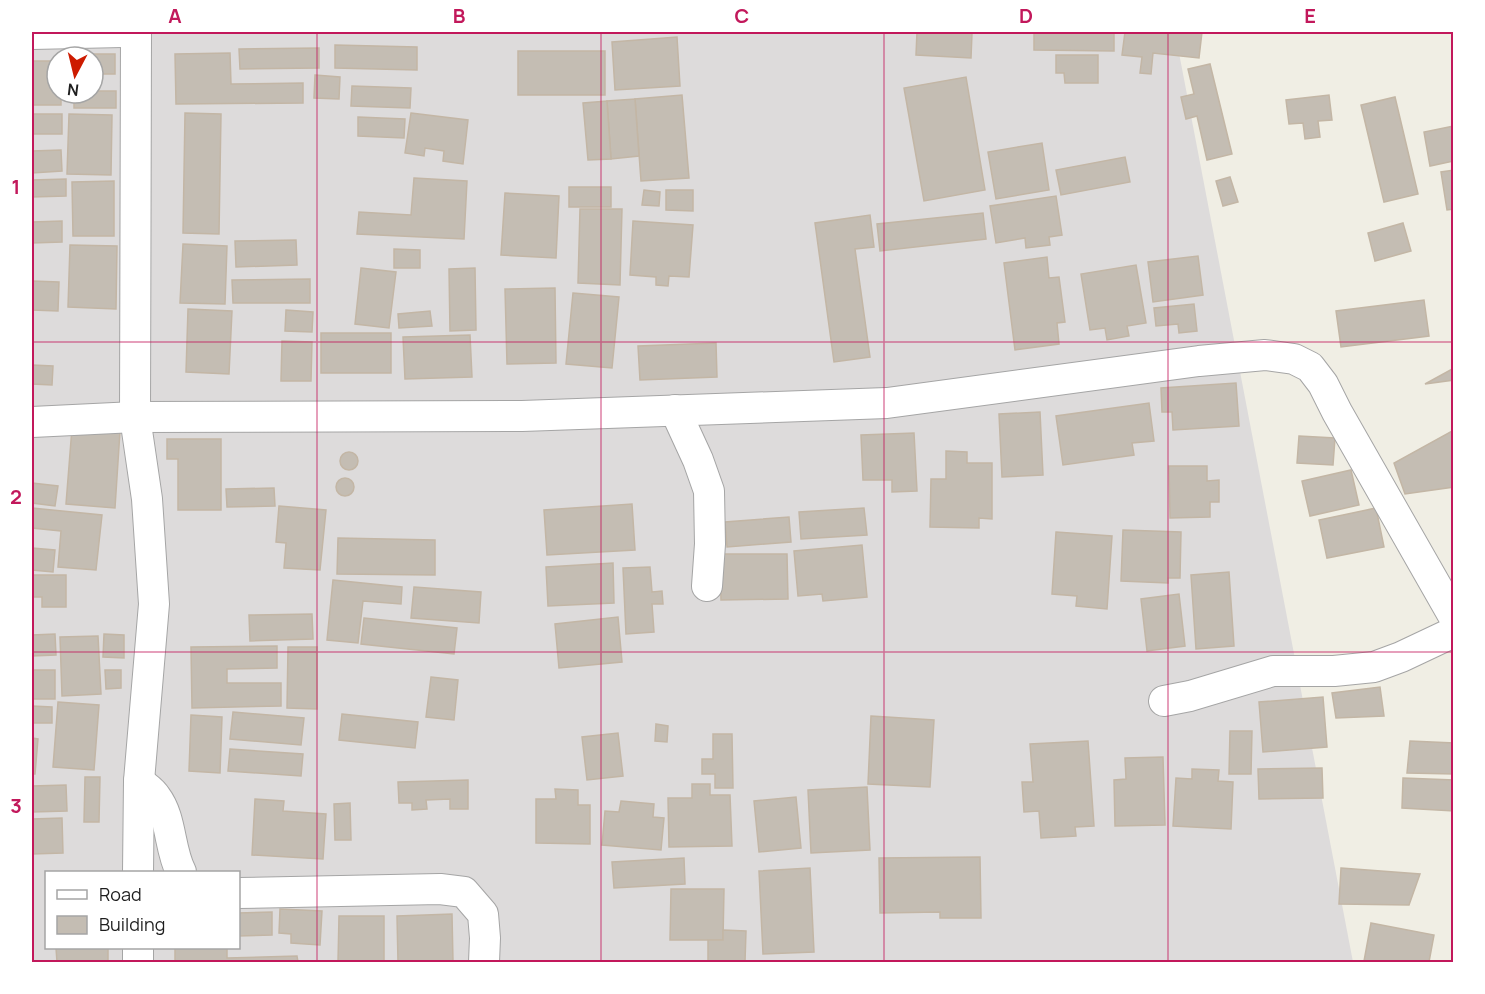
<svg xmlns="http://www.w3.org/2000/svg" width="1485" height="994" viewBox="0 0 1485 994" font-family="Manrope,sans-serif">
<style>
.residential{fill:#dddbdb;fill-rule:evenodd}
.building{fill:#c4bdb3;stroke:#c3b6a5;stroke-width:1.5}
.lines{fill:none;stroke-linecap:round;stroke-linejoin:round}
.minor-casing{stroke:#a5a5a5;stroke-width:32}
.minor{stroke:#fff;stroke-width:30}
.grid{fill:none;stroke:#c2185b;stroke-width:1.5;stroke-opacity:0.55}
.neatline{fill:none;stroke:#c2185b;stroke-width:2}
.grid-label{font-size:20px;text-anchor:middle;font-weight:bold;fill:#c2185b}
</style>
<rect width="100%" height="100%" fill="#f0eee4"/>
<path class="residential" d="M 32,32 L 1175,32 L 1353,962 L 32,962 ZM 57,57 L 93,57 L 93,93 L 57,93 ZM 46,872 L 238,872 L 238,948 L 46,948 Z"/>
<g class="building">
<polygon points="917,32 972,33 971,58 916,55"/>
<polygon points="1034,32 1114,32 1114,51 1034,50"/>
<polygon points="1125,32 1202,32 1199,58 1153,53 1151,74 1140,73 1142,57 1122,55"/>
<polygon points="677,37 680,86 615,90 612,42"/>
<polygon points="335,45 417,47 417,70 335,68"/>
<polygon points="319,48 319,68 240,69 239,49"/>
<rect x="518" y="51" width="87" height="44"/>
<polygon points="230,53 231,84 303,83 303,103 176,104 175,54"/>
<polygon points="91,54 115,54 115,74 93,74 93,57 91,57"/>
<polygon points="1056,55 1098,55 1098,83 1065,83 1064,73 1056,73"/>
<polygon points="32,61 57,61 57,93 61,93 61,105 32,105"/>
<polygon points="1210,64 1232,154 1207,160 1197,116 1186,119 1181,97 1194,94 1188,69"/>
<polygon points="315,75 340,77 339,99 314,98"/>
<polygon points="966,77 985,190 924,201 904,88"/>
<polygon points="352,86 411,88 410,108 351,106"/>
<polygon points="93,91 116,91 116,108 74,108 74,93 93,93"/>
<polygon points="682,95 689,178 641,181 635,99"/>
<polygon points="1329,95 1332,120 1318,121 1320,137 1305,139 1303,123 1289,124 1286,100"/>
<polygon points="1395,97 1418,194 1384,202 1361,105"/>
<polygon points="635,99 639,156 611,159 607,101"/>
<polygon points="607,101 611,159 588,160 583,103"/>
<polygon points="185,113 221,114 219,234 183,233"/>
<polygon points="411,113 468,120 463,164 443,161 444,151 425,148 424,156 405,153"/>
<rect x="32" y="114" width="30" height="20"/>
<polygon points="69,114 112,115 111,175 67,174"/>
<polygon points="358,117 405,119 404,138 358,136"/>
<polygon points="1454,126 1454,161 1430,166 1424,132"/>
<polygon points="1042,143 1049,190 996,199 988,152"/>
<polygon points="61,150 62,171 32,173 32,151"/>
<polygon points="1125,157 1130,182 1061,195 1056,170"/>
<polygon points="1454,170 1454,209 1447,210 1441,172"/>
<polygon points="1230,177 1238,202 1223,206 1216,181"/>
<polygon points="414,178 467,181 464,239 357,234 359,212 411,215"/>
<polygon points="66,179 66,196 32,197 32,180"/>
<polygon points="114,181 114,236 73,236 72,182"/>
<rect x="569" y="187" width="42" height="20"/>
<polygon points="644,190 660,192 659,206 642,205"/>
<polygon points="666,190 693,190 693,211 666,210"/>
<polygon points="505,193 559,196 556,258 501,255"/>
<polygon points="1056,196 1062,235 1049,237 1050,245 1026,248 1025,238 996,243 990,206"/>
<polygon points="580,209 622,209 620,285 578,283"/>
<polygon points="983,213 986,239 880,251 877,224"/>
<polygon points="870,215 874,247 855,249 870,357 834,362 815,223"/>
<polygon points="62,221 62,242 32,243 32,222"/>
<polygon points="633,221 693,225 689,277 669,276 668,286 656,285 656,277 630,275"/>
<polygon points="1403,223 1411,251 1375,261 1368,233"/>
<polygon points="296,240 297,265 236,267 235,241"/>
<polygon points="183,244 227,246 225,304 180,303"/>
<polygon points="70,245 117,246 116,309 68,307"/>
<polygon points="394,249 420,250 420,268 394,268"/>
<polygon points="1198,256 1203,295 1153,302 1148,262"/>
<polygon points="1047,257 1049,278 1059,277 1065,322 1057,323 1059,344 1015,350 1004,263"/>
<polygon points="1136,265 1146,323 1127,326 1129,336 1107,340 1105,328 1090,330 1081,274"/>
<polygon points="361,268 396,272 389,328 355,324"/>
<polygon points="475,268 476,330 450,331 449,269"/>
<polygon points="310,279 310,303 233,303 232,280"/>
<polygon points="32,281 59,282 58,311 32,310"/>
<polygon points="555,288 556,363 507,364 505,289"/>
<polygon points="573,293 619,297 612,368 566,364"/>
<polygon points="1424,300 1429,336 1341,347 1336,311"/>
<polygon points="1194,304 1197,331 1179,333 1178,324 1156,326 1154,308"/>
<polygon points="188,309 232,311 229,374 186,372"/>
<polygon points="286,310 313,312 312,332 285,331"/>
<polygon points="430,311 432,326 399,328 398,314"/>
<rect x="321" y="333" width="70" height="40"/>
<polygon points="470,335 472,377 405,379 403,337"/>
<polygon points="282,341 312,342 311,381 281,381"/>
<polygon points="716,343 717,377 640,380 638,346"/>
<polygon points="32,365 53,366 52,385 32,384"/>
<polygon points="1454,368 1454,380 1425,384"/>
<polygon points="1236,383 1239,426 1173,430 1172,412 1162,412 1161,388"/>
<polygon points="1149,403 1154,441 1132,443 1134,455 1063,465 1056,416"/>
<polygon points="1040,412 1043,475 1002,477 999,414"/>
<polygon points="72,428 120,431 115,508 66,504"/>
<polygon points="1454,430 1454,487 1405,494 1394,463"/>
<polygon points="914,433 917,491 892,492 892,480 863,480 861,435"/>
<polygon points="1299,436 1335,438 1333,465 1297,463"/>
<polygon points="167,439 221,439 221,510 178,510 178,459 167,459"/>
<polygon points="946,451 967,452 967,463 992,463 992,519 979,518 979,528 930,527 931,479 946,479"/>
<circle cx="349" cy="461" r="9"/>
<polygon points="1169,466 1207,466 1207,481 1219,480 1219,502 1210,502 1210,517 1170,518"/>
<polygon points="1351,470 1359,505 1310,516 1302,481"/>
<circle cx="345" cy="487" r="9"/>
<polygon points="32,483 58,486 55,506 32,503"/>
<polygon points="274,488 275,506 227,507 226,489"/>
<polygon points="632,504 635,550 547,555 544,510"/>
<polygon points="279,506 326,510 320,570 284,568 286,543 276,542"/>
<polygon points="32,508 102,515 96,570 58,567 61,531 32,528"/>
<polygon points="864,508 867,535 801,539 799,512"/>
<polygon points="1376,508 1384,547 1327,558 1319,520"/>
<polygon points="789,517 791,542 727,547 725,522"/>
<polygon points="1123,530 1181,532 1180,578 1168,578 1168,583 1121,581"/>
<polygon points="1056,532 1112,536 1107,609 1076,606 1077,596 1052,594"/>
<polygon points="338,538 435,540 435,575 337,574"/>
<polygon points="862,545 867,597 823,601 822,594 798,596 794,551"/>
<polygon points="32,548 55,550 53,572 32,570"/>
<polygon points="720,554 787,554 788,599 721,600"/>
<polygon points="613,563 614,603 548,606 546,567"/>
<polygon points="650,567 652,592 662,591 663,604 652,604 654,632 626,634 623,568"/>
<polygon points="1229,572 1234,646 1196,649 1191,575"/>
<polygon points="32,575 66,575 66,607 42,607 42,597 32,597"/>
<polygon points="333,580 402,587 401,604 363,601 358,643 327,640"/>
<polygon points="414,587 481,592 479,623 411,618"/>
<polygon points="1179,594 1185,646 1147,651 1141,599"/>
<polygon points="312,614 313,639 250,641 249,615"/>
<polygon points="618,617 622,662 559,668 555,624"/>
<polygon points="364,618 457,628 454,654 361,644"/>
<polygon points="55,634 56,655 32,656 32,635"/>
<polygon points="104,634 124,635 124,658 103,657"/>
<polygon points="98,636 101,694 62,696 60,637"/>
<polygon points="277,646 277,668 227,669 227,683 281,683 281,706 192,708 191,647"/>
<polygon points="288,647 317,647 317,709 287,708"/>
<rect x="32" y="670" width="23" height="29"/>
<polygon points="105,670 121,670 121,688 106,689"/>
<polygon points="431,677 458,680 454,720 426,717"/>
<polygon points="1380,687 1384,716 1336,718 1332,693"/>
<polygon points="1323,697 1327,747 1263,752 1259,702"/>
<polygon points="58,702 99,705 94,770 53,767"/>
<polygon points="32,706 52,707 52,723 32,723"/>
<polygon points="233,712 304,718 301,745 230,739"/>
<polygon points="342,714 418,722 415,748 339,740"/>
<polygon points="191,715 222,717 220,773 189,771"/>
<polygon points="871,716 934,720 930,787 868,784"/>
<polygon points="656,724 668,726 667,742 655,741"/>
<polygon points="1230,731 1252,731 1251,774 1229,774"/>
<polygon points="618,733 623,776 587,780 582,737"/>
<polygon points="713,734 732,734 733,788 715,788 715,774 702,774 702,759 713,759"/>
<polygon points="32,738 38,739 35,774 32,774"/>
<polygon points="1088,741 1094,826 1075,827 1076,836 1041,838 1039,811 1024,812 1022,782 1033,782 1030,744"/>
<polygon points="1410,741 1454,743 1454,774 1407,773"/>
<polygon points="230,749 303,754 301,776 228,771"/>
<polygon points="1163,757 1165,825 1115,826 1114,780 1126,779 1125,758"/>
<polygon points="1322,768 1323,798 1259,799 1258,769"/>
<polygon points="1192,769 1219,770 1218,781 1233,782 1231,829 1173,826 1176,778 1192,779"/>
<polygon points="85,777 100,777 99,822 84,822"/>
<polygon points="1403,778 1454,780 1454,811 1402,808"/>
<polygon points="468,780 468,809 450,809 450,799 426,800 427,809 412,810 412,803 399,803 398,782"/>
<polygon points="692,784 710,784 710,795 730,795 732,846 669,847 668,798 692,798"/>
<polygon points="66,785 67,811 32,812 32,786"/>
<polygon points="867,787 870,850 811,853 808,790"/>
<polygon points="555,789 578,790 578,805 590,805 590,844 536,843 536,799 556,799"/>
<polygon points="796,797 801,848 759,852 754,801"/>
<polygon points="255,799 284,801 283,811 326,814 323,859 252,855"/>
<polygon points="621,801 654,804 653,817 664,818 661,850 602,845 605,811 619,812"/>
<polygon points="350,803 351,840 335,840 334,804"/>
<polygon points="62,818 63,853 32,854 32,819"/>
<polygon points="980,857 981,918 940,918 940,912 880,913 879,858"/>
<polygon points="684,858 685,884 614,888 612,862"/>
<polygon points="810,868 814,952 763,954 759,871"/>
<polygon points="1341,868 1420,874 1409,905 1339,904"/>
<polygon points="671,889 724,889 723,940 670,940"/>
<polygon points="280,909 322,911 320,945 291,943 291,934 279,933"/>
<polygon points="272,912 272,935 238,936 238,913"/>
<polygon points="452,914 453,962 398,962 397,916"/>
<polygon points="339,916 384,916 384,962 338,962"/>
<polygon points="1371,923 1434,935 1429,962 1375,962 1364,961"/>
<polygon points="723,930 746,931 745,962 708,962 708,940 723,940"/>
<polygon points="56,948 108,948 108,962 57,962"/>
<polygon points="175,948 227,948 227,958 297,956 298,962 175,962"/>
</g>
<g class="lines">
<g class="minor-casing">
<g id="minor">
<polyline points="136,32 135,417 147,499 154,604 139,781 138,872"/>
<polyline points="32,34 122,32"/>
<polyline points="675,410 698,460 709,491 710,544 707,586"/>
<polyline points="32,422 135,417 522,416 887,403 1199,361 1265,355 1294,359 1310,367 1323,384 1337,412 1454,617"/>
<polyline points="1164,701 1190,696 1273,671 1334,671 1374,667 1401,657 1454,632"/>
<path d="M 139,781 C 144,786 152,790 156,797 C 172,818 169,849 181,872"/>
<polyline points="238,893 440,889 464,892 483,914 485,938 484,962"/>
<polyline points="138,962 138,948"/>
</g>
</g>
<use href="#minor" class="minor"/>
</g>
<path class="grid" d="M 317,32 L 317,962M 601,32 L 601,962M 884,32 L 884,962M 1168,32 L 1168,962M 32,342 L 1454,342M 32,652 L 1454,652"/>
<rect width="1485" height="994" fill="none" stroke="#ffffff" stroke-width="66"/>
<rect x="45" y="871" width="195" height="78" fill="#ffffff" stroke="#a5a5a5" stroke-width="1.5"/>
<rect x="57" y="890" width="30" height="9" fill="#ffffff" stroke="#a5a5a5" stroke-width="1.5"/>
<text x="99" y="901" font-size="18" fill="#1e1e1e">Road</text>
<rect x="57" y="916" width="30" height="18" fill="#c4bdb3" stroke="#a5a5a5" stroke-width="1.5"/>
<text x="99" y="931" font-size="18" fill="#1e1e1e">Building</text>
<g transform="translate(75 75) rotate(187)"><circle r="28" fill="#ffffff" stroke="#a5a5a5" stroke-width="1.5"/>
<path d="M0-4.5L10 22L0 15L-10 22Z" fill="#cd1b00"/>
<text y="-9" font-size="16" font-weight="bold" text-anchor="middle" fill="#1e1e1e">N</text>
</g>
<rect x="33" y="33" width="1419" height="928" class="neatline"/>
<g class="grid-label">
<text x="175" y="23">A</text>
<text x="459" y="23">B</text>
<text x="742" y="23">C</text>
<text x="1026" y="23">D</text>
<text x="1310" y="23">E</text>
<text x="16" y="194">1</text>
<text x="16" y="504">2</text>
<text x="16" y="813">3</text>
</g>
</svg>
